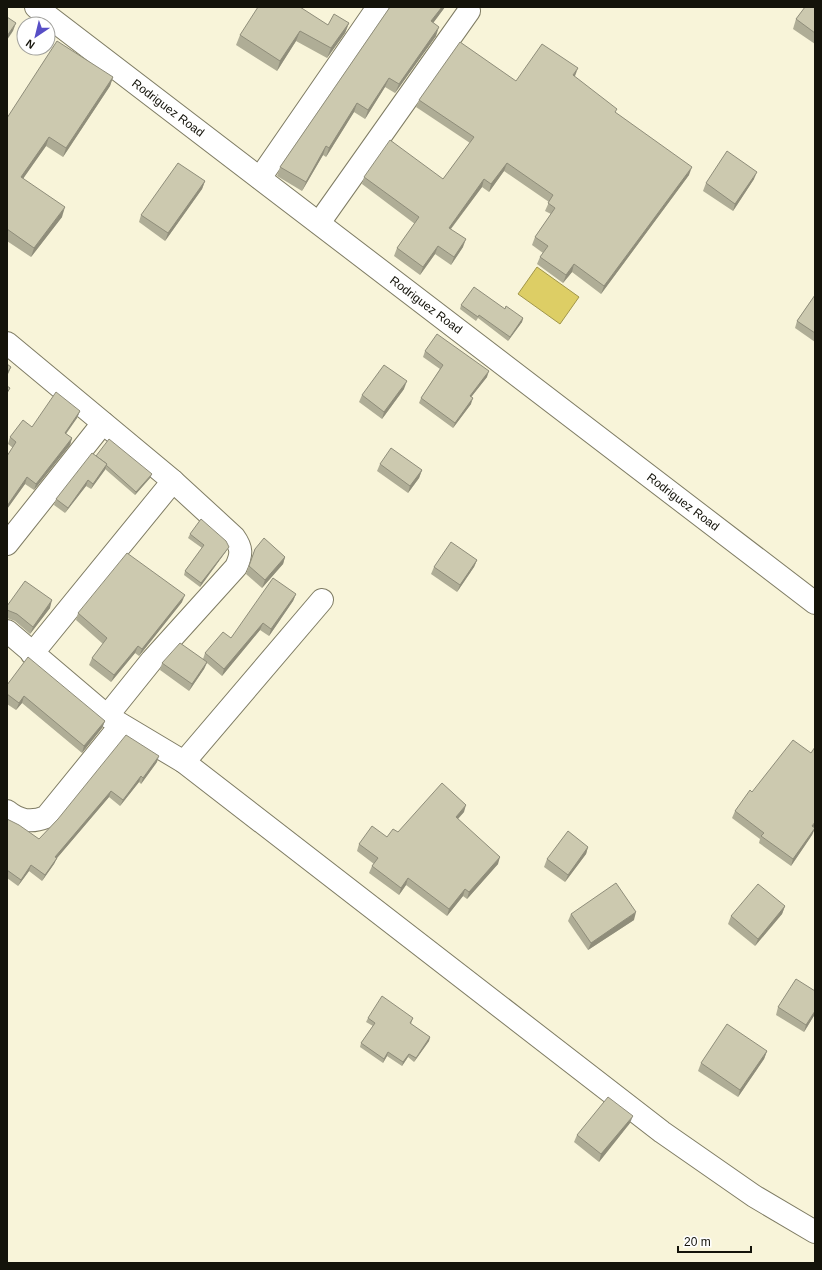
<svg xmlns="http://www.w3.org/2000/svg" width="822" height="1270" viewBox="0 0 822 1270" font-family="Arial,sans-serif">
<style>
.water{fill:#ddce65;stroke:#a1964a}
.lines{fill:none;stroke-linecap:round;stroke-linejoin:round}
.minor-casing{stroke:#7f7c64;stroke-width:24}
.minor{stroke:#fff;stroke-width:22}
.wall{fill:#afad96}
.shaded-wall{fill:#8f8d7a}
.building{fill:#ccc9af;stroke:#8f8d7a}
.labels{text-anchor:middle;stroke-width:3.5;stroke-linejoin:round;paint-order:stroke}
.street-label{font-size:12px;fill:#14130a;stroke:#fff}
</style>
<rect width="100%" height="100%" fill="#f8f4d9"/>
<polygon class="water" points="537,267 579,297 560,324 518,294"/>
<g class="lines">
<g class="minor-casing">
<g id="minor">
<polyline points="36,7 815,603"/>
<polyline points="260,178 378,7"/>
<polyline points="319,223 469,11"/>
<path d="M 7,343 L 173,481 L 234,537 C 242,548 242,554 236,567 L 152,660 L 107,716"/>
<polyline points="7,544 103,423"/>
<polyline points="7,631 107,716 184,762 662,1132 754,1196 815,1232"/>
<polyline points="32,654 173,481"/>
<polyline points="184,762 322,600"/>
<path d="M 7,811 C 19,821 31,823 46,817 L 120,726"/>
</g>
</g>
<use href="#minor" class="minor"/>
</g>
<g class="wall">
<polygon points="390,7 445,7 433,23 436,36 395,93 385,87 365,119 354,112 326,157 323,155 302,191 277,176 280,167"/>
<polygon points="815,7 815,44 793,29 796,19"/>
<polygon points="349,23 345,33 327,58 296,41 277,71 236,45 240,35 328,25"/>
<polygon points="113,77 110,86 63,157 46,146 23,178 62,217 31,257 7,241 7,118"/>
<polygon points="574,77 689,175 601,294 572,272 563,283 537,264 540,257 543,253 532,245 535,237 551,214 545,211 549,202 504,171 489,192 482,187 451,229 463,247 451,265 435,254 420,275 394,256 397,248 415,224 362,184 364,177 443,179 470,143 416,107 419,100 516,81"/>
<polygon points="754,179 733,211 703,191 706,183"/>
<polygon points="205,181 202,189 165,241 139,222 141,215"/>
<polygon points="815,295 815,342 795,328 797,321"/>
<polygon points="461,305 505,309 523,318 522,322 508,341 478,318 476,321 460,309"/>
<polygon points="425,351 487,377 471,397 471,404 453,428 419,403 421,398 440,369 423,357"/>
<polygon points="404,389 382,419 359,402 362,395"/>
<polygon points="80,411 77,418 66,434 72,438 70,445 34,490 25,484 7,509 7,456 13,448 8,444 10,437 32,427"/>
<polygon points="96,456 150,478 135,495 105,469 91,489 86,486 65,513 54,505 56,499"/>
<polygon points="380,464 422,470 419,478 408,493 377,471"/>
<polygon points="190,534 229,547 227,550 200,587 184,575 185,571 202,548 188,538"/>
<polygon points="255,549 285,557 283,564 262,588 246,574"/>
<polygon points="477,560 474,567 457,592 431,574 434,567"/>
<polygon points="296,594 293,601 269,636 260,630 222,676 207,663 204,669 189,691 160,670 162,663 203,659 205,653 231,638"/>
<polygon points="182,602 139,656 135,653 111,682 89,665 92,658 103,644 76,620 78,613"/>
<polygon points="7,606 50,608 30,634 15,621 7,618"/>
<polygon points="7,685 105,721 102,728 82,753 22,703 16,710 7,704"/>
<polygon points="157,762 141,784 139,782 120,806 109,797 57,858 54,864 42,881 29,871 18,886 7,878 7,819 39,839 58,819"/>
<polygon points="752,792 815,828 812,835 791,866 759,843 760,839 732,818 735,811"/>
<polygon points="464,812 458,819 498,864 467,899 463,896 447,916 406,885 399,895 369,873 372,866 374,864 357,851 359,844 387,837 398,832"/>
<polygon points="588,847 586,854 565,882 544,867 547,859"/>
<polygon points="785,906 782,914 755,946 728,924 731,916"/>
<polygon points="571,914 634,920 588,950 568,921"/>
<polygon points="815,991 815,1014 804,1032 776,1015 778,1007"/>
<polygon points="368,1018 413,1018 411,1024 430,1037 429,1041 414,1062 408,1057 402,1066 387,1056 383,1063 360,1047 361,1043 373,1026 366,1022"/>
<polygon points="767,1051 764,1059 738,1097 698,1071 701,1063"/>
<polygon points="630,1123 599,1162 574,1142 577,1135"/>
</g>
<g class="shaded-wall">
<polygon points="442,7 445,7 428,30 431,21"/>
<polygon points="16,23 13,31 7,40 7,36"/>
<polygon points="349,23 345,33 327,58 331,48"/>
<polygon points="439,27 436,36 395,93 399,84"/>
<polygon points="300,31 296,41 277,71 280,61"/>
<polygon points="578,68 575,76 570,83 573,75"/>
<polygon points="113,77 110,86 63,157 66,148"/>
<polygon points="389,78 385,87 365,119 368,110"/>
<polygon points="357,103 354,112 326,157 329,148"/>
<polygon points="49,137 46,146 18,186 21,177"/>
<polygon points="326,146 323,155 302,191 306,182"/>
<polygon points="507,163 504,171 489,192 491,184"/>
<polygon points="692,167 689,175 601,294 604,286"/>
<polygon points="757,172 754,179 733,211 735,204"/>
<polygon points="484,179 482,187 446,235 449,228"/>
<polygon points="205,181 202,189 165,241 168,233"/>
<polygon points="65,207 62,217 31,257 34,248"/>
<polygon points="466,239 463,247 451,265 454,257"/>
<polygon points="438,246 435,254 420,275 423,267"/>
<polygon points="574,264 572,272 563,283 566,275"/>
<polygon points="523,318 522,322 508,341 510,337"/>
<polygon points="11,367 9,372 7,376 7,373"/>
<polygon points="489,371 487,377 468,401 470,396"/>
<polygon points="407,381 404,389 382,419 384,412"/>
<polygon points="473,398 471,404 453,428 455,423"/>
<polygon points="80,411 77,418 62,439 65,433"/>
<polygon points="72,438 70,445 34,490 36,484"/>
<polygon points="107,464 105,470 91,489 93,484"/>
<polygon points="422,470 419,478 408,493 410,486"/>
<polygon points="152,474 150,478 135,495 136,492"/>
<polygon points="27,477 25,484 7,509 7,506"/>
<polygon points="88,480 86,486 65,513 68,508"/>
<polygon points="229,547 227,550 200,587 201,583"/>
<polygon points="285,557 283,564 262,588 265,580"/>
<polygon points="477,560 474,567 457,592 460,585"/>
<polygon points="296,594 293,601 269,636 271,629"/>
<polygon points="185,595 182,602 139,656 142,649"/>
<polygon points="52,600 50,608 30,634 33,627"/>
<polygon points="263,623 260,630 222,676 224,669"/>
<polygon points="138,646 135,653 111,682 114,675"/>
<polygon points="207,662 204,669 189,691 192,684"/>
<polygon points="24,696 22,703 16,710 19,703"/>
<polygon points="105,721 102,728 82,753 84,746"/>
<polygon points="159,756 157,762 141,784 143,778"/>
<polygon points="141,776 139,782 120,806 123,800"/>
<polygon points="111,791 109,797 57,858 54,864 42,881 45,875 55,857"/>
<polygon points="466,805 464,812 453,824 456,817"/>
<polygon points="815,822 815,825 809,833 812,826"/>
<polygon points="815,828 812,835 791,866 793,859"/>
<polygon points="588,847 586,854 565,882 568,875"/>
<polygon points="500,857 498,864 467,899 469,892"/>
<polygon points="31,865 29,871 18,886 21,880"/>
<polygon points="408,878 406,885 399,895 401,888"/>
<polygon points="465,889 463,896 447,916 449,909"/>
<polygon points="785,906 782,914 755,946 758,939"/>
<polygon points="636,912 634,920 588,950 591,943"/>
<polygon points="815,1011 815,1014 804,1032 806,1025"/>
<polygon points="430,1037 429,1041 414,1062 416,1058"/>
<polygon points="767,1051 764,1059 738,1097 740,1090"/>
<polygon points="388,1052 387,1056 383,1063 384,1059"/>
<polygon points="409,1054 408,1057 402,1066 403,1062"/>
<polygon points="633,1116 630,1123 599,1162 601,1154"/>
</g>
<g class="building">
<polygon points="258,7 300,7 328,25 334,14 349,23 331,48 300,31 280,61 240,35"/>
<polygon points="390,7 442,7 431,21 439,27 399,84 389,78 368,110 357,103 329,148 326,146 306,182 280,167"/>
<polygon points="805,7 815,7 815,33 796,19"/>
<polygon points="7,17 16,23 7,36"/>
<polygon points="57,41 113,77 66,148 49,137 21,177 65,207 34,248 7,229 7,118"/>
<polygon points="460,42 516,81 542,44 578,68 573,75 617,109 615,112 692,167 604,286 574,264 566,275 540,257 548,246 535,237 555,208 548,203 553,195 507,163 491,184 484,179 449,228 466,239 454,257 438,246 423,267 397,248 419,217 364,177 390,140 443,179 474,137 419,100"/>
<polygon points="727,151 757,172 735,204 706,183"/>
<polygon points="178,163 205,181 168,233 141,215"/>
<polygon points="474,287 505,309 506,306 523,318 510,337 479,315 478,317 461,305"/>
<polygon points="815,295 815,333 797,321"/>
<polygon points="437,334 489,371 470,396 473,398 455,423 421,398 443,365 425,351"/>
<polygon points="7,364 11,367 7,373"/>
<polygon points="384,365 407,381 384,412 362,395"/>
<polygon points="7,386 10,388 7,393"/>
<polygon points="56,392 80,411 65,433 72,438 36,484 27,477 7,506 7,456 16,442 10,437 23,420 32,427"/>
<polygon points="109,439 152,474 136,492 106,465 107,464 96,456"/>
<polygon points="391,448 422,470 410,486 380,464"/>
<polygon points="92,453 107,464 93,484 88,480 68,508 56,499"/>
<polygon points="201,519 226,541 229,547 201,583 185,571 204,545 190,534"/>
<polygon points="264,538 285,557 265,580 249,566 255,549"/>
<polygon points="451,542 477,560 460,585 434,567"/>
<polygon points="127,553 185,595 142,649 138,646 114,675 92,658 107,638 78,613"/>
<polygon points="273,578 296,594 271,629 263,623 224,669 205,653 223,632 231,638"/>
<polygon points="25,581 52,600 33,627 17,614 7,610 7,606"/>
<polygon points="180,643 207,662 192,684 162,663"/>
<polygon points="28,657 105,721 84,746 24,696 19,703 7,694 7,685"/>
<polygon points="126,735 159,756 143,778 141,776 123,800 111,791 55,857 57,858 45,875 31,865 21,880 7,870 7,819 19,825 39,839 58,819"/>
<polygon points="793,740 811,753 815,747 815,822 812,826 815,828 793,859 761,836 764,833 735,811 750,790 752,792"/>
<polygon points="442,783 466,805 456,817 500,857 469,892 465,889 449,909 408,878 401,888 372,866 378,858 359,844 372,826 387,837 393,829 398,832"/>
<polygon points="568,831 588,847 568,875 547,859"/>
<polygon points="616,883 636,912 591,943 571,914"/>
<polygon points="758,884 785,906 758,939 731,916"/>
<polygon points="796,979 815,991 815,1011 806,1025 778,1007"/>
<polygon points="382,996 413,1018 410,1023 430,1037 416,1058 409,1054 403,1062 388,1052 384,1059 361,1043 375,1023 368,1018"/>
<polygon points="727,1024 767,1051 740,1090 701,1063"/>
<polygon points="608,1097 633,1116 601,1154 577,1135"/>
</g>
<g class="labels">
<g class="street-label">
<text transform="translate(168 108) rotate(37)" y="4">Rodriguez Road</text>
<text transform="translate(426 305) rotate(37)" y="4">Rodriguez Road</text>
<text transform="translate(683 502) rotate(37)" y="4">Rodriguez Road</text>
</g>
</g>
<rect width="822" height="1270" fill="none" stroke="#14130a" stroke-width="16"/>
<g transform="translate(36 36) rotate(215)"><circle r="19" fill="#ffffff" stroke="#a1a19d"/>
<path d="M0-3L7 15L0 10L-7 15Z" fill="#574ec6"/>
<text y="-6" font-size="11" font-weight="bold" text-anchor="middle" fill="#14130a">N</text>
</g>
<path d="M678 1246v6h73v-6" fill="none" stroke="#14130a" stroke-width="2"/>
<text x="684" y="1246" font-size="12" fill="#14130a" stroke="#ffffff" stroke-width="3" paint-order="stroke">20 m</text>
</svg>
